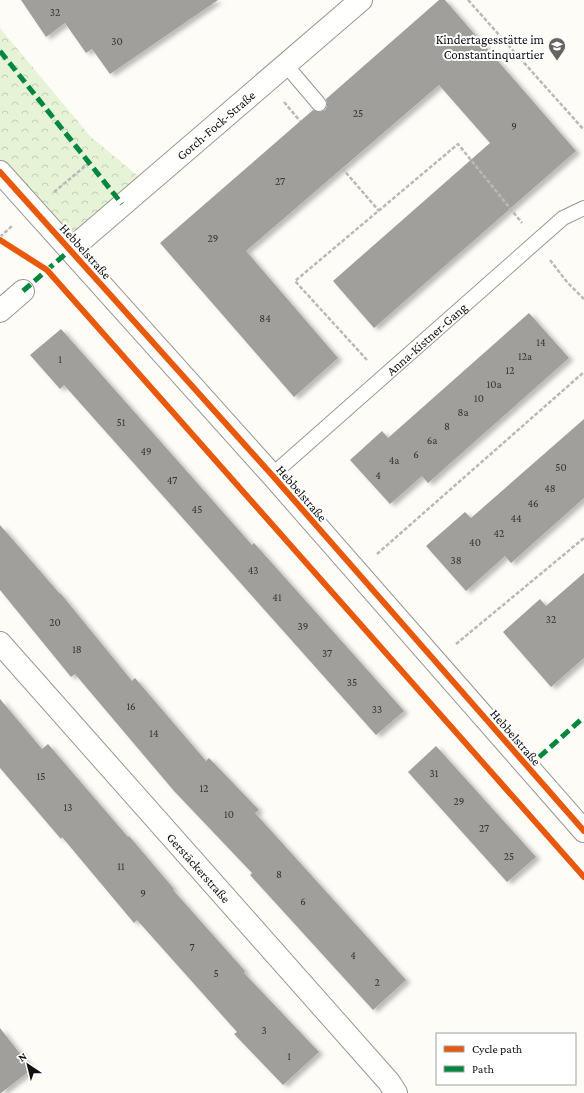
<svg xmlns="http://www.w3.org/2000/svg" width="584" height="1093" viewBox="0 0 584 1093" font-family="'Crimson Pro',serif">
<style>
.park{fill:url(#park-crowns)}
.building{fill:#a19f9c;filter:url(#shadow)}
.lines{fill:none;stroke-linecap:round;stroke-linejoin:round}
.lane-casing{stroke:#979795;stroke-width:16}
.street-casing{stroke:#979795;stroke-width:24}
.path{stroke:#b9b9b8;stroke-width:2.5;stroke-dasharray:4 2;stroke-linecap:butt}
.lane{stroke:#fffffe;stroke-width:14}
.street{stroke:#fffffe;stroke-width:22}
.quiet{stroke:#00873e;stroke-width:5;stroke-dasharray:10 5;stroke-linecap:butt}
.cycleway-casing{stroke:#fff;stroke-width:8}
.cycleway{stroke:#e8590c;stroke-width:6}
.labels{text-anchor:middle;stroke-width:4;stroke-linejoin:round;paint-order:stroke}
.number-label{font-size:11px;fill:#353434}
.poi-label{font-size:13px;fill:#111;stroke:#fff;text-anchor:end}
.street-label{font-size:13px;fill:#111;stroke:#fff}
</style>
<defs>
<pattern id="park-crowns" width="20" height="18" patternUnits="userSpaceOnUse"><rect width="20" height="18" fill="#e7f3d7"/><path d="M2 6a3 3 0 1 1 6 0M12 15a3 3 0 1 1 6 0" fill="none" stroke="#c5cfb8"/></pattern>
<filter id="shadow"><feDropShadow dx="4.5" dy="2.5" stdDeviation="2" flood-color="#0004"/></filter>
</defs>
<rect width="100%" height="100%" fill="#fdfcf7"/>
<polygon class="park" points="0,28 90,136 145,182 70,250 0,172"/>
<g class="building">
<polygon points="21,0 218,0 110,74 92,49 86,53 65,23 46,37"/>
<polygon points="439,0 445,0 576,151 374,328 333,281 490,143 439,85 246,251 338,358 294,397 160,243 313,110 320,112 325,110 327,106 326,99"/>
<polygon points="529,313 569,358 428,483 422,476 390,504 350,460 382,431 388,438"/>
<polygon points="61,329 252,545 254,543 404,711 376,735 64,385 60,389 30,355"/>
<polygon points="584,419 584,498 511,563 505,556 466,591 426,546 465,512 471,518"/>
<polygon points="0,525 60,594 61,594 132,681 135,678 206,761 209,758 259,810 255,813 406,980 373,1010 250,875 252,873 174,791 75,674 71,677 0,590"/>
<polygon points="584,573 584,658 551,687 503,632 540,599 546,606"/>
<polygon points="0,699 42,749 48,744 128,837 129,836 174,889 173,890 245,971 244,973 319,1052 283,1085 234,1034 237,1032 137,920 134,923 62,837 61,839 0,768"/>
<polygon points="436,746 536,857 507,882 408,772"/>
<polygon points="0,1028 32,1069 1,1093 0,1093"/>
</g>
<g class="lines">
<g class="lane-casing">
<g id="lane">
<polyline points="285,64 319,104"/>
<path id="s1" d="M 272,475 L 563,218 L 584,208"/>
</g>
</g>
<g class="street-casing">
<g id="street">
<polyline points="0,172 272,475 584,831"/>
<path id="s2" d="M 70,250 L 361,0"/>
<polyline points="0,311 23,291"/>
<path id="s3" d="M 0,643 L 389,1082 L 396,1093"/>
</g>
</g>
<g class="path">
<polyline points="468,0 584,130"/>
<polyline points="284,102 300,121"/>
<polyline points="342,168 379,211"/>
<polyline points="54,192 89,163"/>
<polyline points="0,237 13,225"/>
<polyline points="550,260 567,282 584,299"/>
<polyline points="367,360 295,281 458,144 522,223"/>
<polyline points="377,554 584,372"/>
<polyline points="456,644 584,538"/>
</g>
<use href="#lane" class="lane"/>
<use href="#street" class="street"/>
<g class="quiet">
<polyline points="0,51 122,204"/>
<polyline points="23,291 70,250"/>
<polyline points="528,767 584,717"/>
</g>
<g class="cycleway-casing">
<g id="cycleway">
<polyline points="0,172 272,475 584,831"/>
<polyline points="0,240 47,270 584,877"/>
</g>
</g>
<use href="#cycleway" class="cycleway"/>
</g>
<defs>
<g id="school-pin" transform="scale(0.9)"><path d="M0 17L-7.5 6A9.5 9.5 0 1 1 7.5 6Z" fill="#646362" stroke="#fff"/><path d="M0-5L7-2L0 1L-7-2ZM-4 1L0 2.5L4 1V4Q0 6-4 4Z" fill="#fff"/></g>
</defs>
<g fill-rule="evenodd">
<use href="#school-pin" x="557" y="46"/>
</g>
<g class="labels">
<g class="number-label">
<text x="55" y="16">32</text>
<text x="117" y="45">30</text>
<text x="358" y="117">25</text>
<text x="514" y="130">9</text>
<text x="280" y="185">27</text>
<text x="213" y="242">29</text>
<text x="265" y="322">84</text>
<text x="541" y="346">14</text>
<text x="525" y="360">12a</text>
<text x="60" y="363">1</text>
<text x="510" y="374">12</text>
<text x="494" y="388">10a</text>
<text x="479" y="402">10</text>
<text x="463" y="416">8a</text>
<text x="121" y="426">51</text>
<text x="447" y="430">8</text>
<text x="432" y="444">6a</text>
<text x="146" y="455">49</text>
<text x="416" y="458">6</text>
<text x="394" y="464">4a</text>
<text x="561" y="471">50</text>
<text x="378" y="479">4</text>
<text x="172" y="484">47</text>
<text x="550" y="492">48</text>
<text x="533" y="507">46</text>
<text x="197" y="513">45</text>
<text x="516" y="522">44</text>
<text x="499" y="537">42</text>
<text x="475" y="546">40</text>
<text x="456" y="564">38</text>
<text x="253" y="574">43</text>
<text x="277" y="601">41</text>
<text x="551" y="623">32</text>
<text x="55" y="626">20</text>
<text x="303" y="630">39</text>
<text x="77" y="653">18</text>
<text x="327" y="657">37</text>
<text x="352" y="686">35</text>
<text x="131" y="710">16</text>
<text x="377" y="713">33</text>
<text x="154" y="737">14</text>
<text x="434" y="777">31</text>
<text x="41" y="780">15</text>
<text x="204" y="792">12</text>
<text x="459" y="805">29</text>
<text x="68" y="811">13</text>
<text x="229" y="818">10</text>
<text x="484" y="832">27</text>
<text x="509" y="860">25</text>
<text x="121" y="870">11</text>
<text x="279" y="878">8</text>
<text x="143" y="897">9</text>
<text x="303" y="905">6</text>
<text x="192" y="951">7</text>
<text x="353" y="959">4</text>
<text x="216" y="977">5</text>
<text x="377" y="986">2</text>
<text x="264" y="1034">3</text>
<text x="289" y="1060">1</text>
</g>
<g class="poi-label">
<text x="544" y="44">Kindertagesstätte im<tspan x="544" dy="15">Constantinquartier</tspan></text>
</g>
<g class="street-label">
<text dy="5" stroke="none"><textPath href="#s2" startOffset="192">Gorch-Fock-Straße</textPath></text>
<text transform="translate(86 251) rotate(48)" y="5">Hebbelstraße</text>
<text dy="5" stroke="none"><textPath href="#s1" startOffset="206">Anna-Kistner-Gang</textPath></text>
<text transform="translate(302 493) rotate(49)" y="5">Hebbelstraße</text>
<text transform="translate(516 737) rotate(49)" y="5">Hebbelstraße</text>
<text dy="5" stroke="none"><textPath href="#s3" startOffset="300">Gerstäckerstraße</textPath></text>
</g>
</g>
<rect x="436" y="1033" width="140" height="52" fill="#ffffff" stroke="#a0a0a0"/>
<rect x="444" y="1046" width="20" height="6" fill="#e8590c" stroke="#a0a0a0"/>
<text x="472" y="1053" font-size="12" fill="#111111">Cycle path</text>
<rect x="444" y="1066" width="20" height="6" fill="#00873e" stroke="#a0a0a0"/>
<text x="472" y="1073" font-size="12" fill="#111111">Path</text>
<g transform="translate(28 1065) rotate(325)" stroke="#ffffff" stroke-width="3" paint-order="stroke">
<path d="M0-3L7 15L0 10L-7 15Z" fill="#111111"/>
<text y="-6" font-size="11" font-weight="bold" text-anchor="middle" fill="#111111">N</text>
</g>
</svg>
